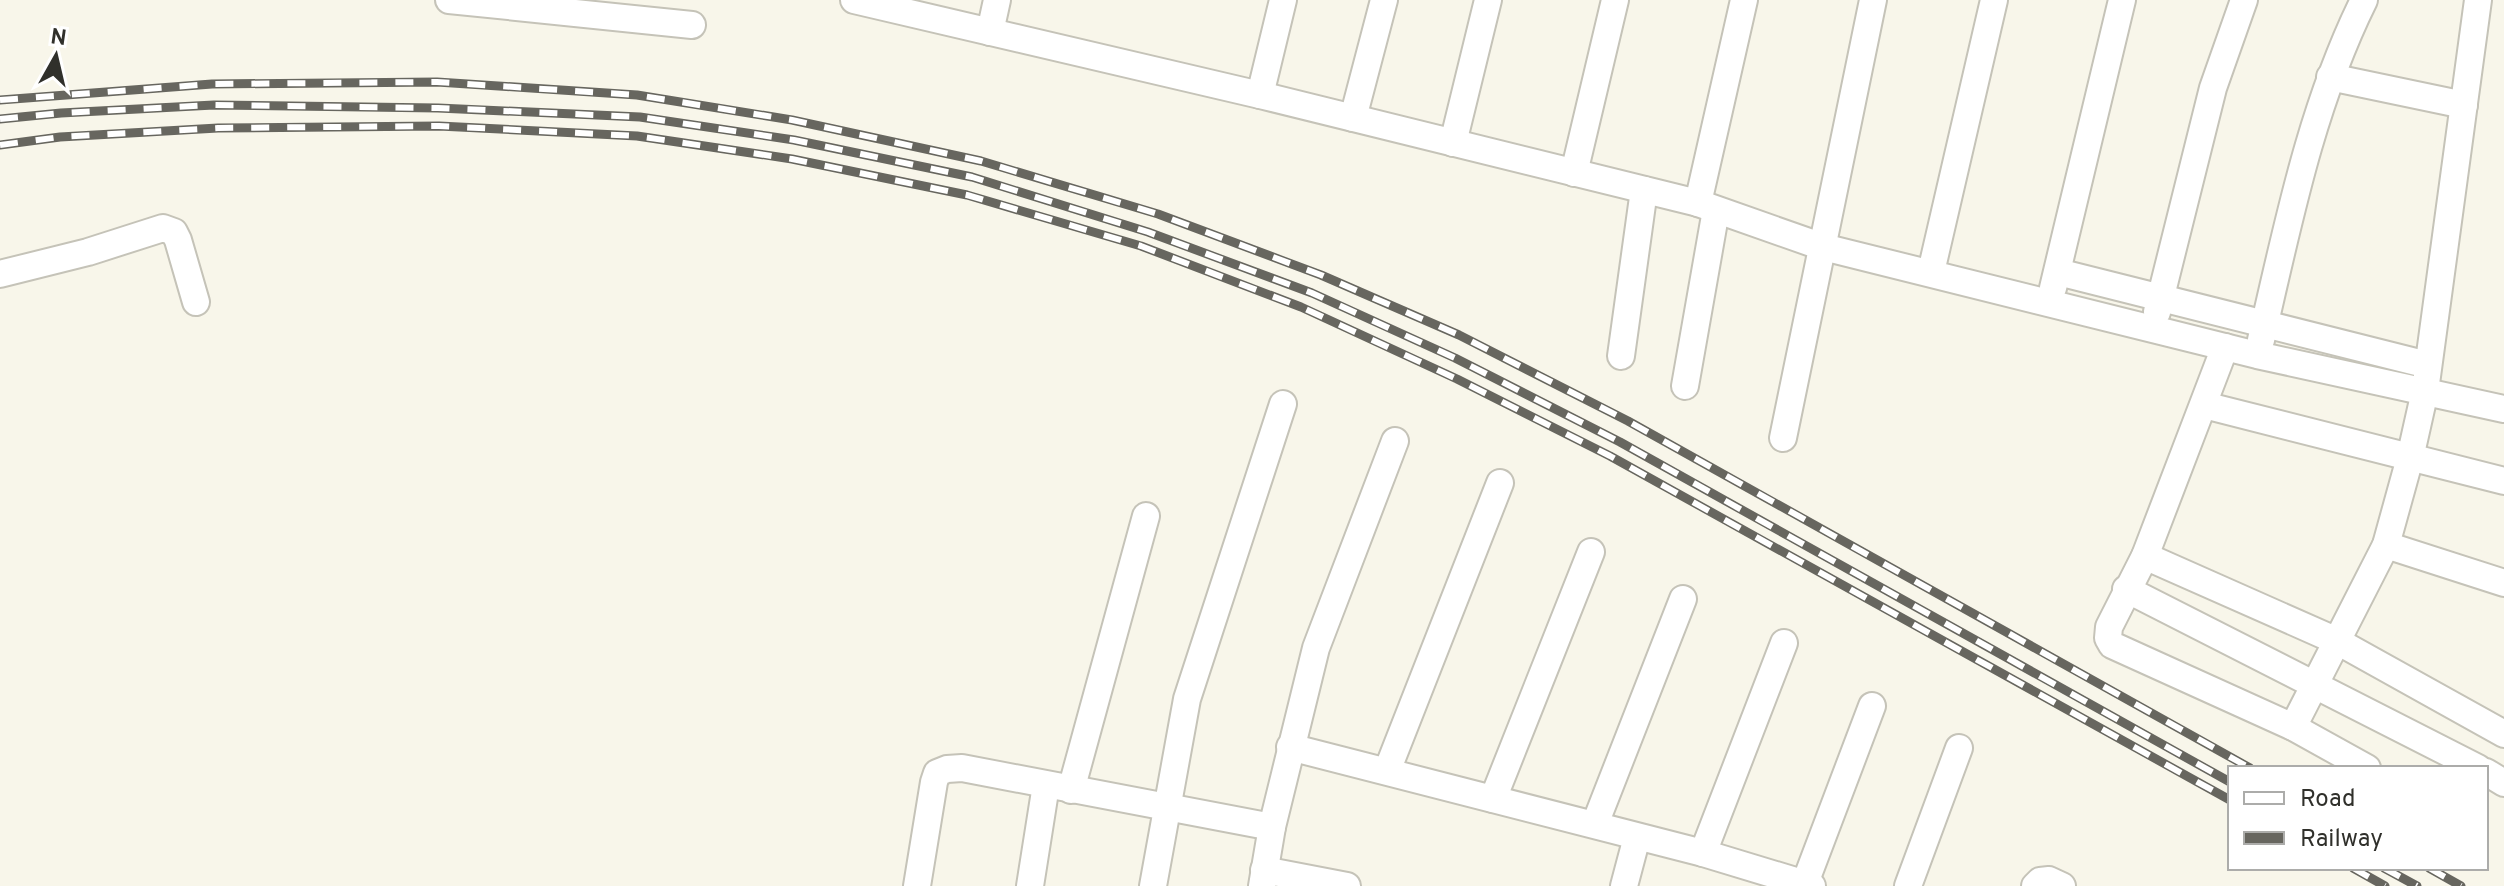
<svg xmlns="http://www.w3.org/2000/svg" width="2504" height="886" viewBox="0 0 2504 886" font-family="Overpass,sans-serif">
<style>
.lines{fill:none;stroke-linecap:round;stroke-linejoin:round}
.minor-casing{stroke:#c5c3b8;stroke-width:30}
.minor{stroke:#fff;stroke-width:26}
.rail-casing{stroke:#67665f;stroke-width:9}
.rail{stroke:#fff;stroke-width:6;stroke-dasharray:18;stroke-linecap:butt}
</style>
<rect width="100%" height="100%" fill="#f8f6ea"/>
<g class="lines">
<g class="minor-casing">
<g id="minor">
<polyline points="449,0 692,25"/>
<polyline points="854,0 1260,95 1698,203 1823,247 2257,355 2504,409"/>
<polyline points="990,32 997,0"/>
<polyline points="2330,77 2464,105"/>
<polyline points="1260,95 1283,0"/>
<polyline points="1353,118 1384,0"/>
<polyline points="1453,143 1488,0"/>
<polyline points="1574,173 1615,0"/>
<polyline points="1698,203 1744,0"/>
<polyline points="1931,272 1994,0"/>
<polyline points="2058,272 2428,365"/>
<polyline points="0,274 88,252 163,228 174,232 178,240 196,302"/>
<polyline points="2053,288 2122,0"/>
<polyline points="2157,312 2213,88 2244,0"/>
<path d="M 2261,340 C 2288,224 2311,107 2364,0"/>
<polyline points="2225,347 2145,556 2109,627 2108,638 2112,645 2293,727 2367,768"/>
<polyline points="1621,356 1644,190"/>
<polyline points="1685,386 1716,210"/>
<polyline points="2204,405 2504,481"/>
<polyline points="1783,438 1873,0"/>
<polyline points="2386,545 2504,583"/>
<polyline points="2145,556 2337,641 2504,734"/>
<polyline points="2126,589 2478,768"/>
<polyline points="2293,727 2386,545 2410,458 2425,391 2478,0"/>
<polyline points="1290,747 1703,853 1812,886"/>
<polyline points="1387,771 1500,483"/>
<polyline points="2486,772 2504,783"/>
<polyline points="1071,790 1146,516"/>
<polyline points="1493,799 1591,552"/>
<polyline points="1595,824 1683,599"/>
<polyline points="1703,853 1784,643"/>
<polyline points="1264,870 1347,886"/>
<polyline points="1805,883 1872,706"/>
<polyline points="917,886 934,782 937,773 947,769 962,768 1272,827"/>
<polyline points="1030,886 1046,785"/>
<polyline points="1153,886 1187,699 1283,404"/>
<polyline points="1262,886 1272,827 1316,648 1395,441"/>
<polyline points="1624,886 1637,837"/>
<polyline points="1908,886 1959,748"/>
<polyline points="2035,886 2040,881 2049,880 2062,886"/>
</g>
</g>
<use href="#minor" class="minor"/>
<g class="rail-casing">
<g id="rail">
<polyline points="0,100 212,84 437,82 637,95 792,120 981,161 1158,214 1321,275 1459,335 1628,421 2250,768"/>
<polyline points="0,119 61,113 214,105 438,108 640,117 794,140 972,177 1148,232 1312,293 1455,358 1620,442 2230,782"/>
<polyline points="0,145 60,137 218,128 439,126 637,136 792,159 967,195 1141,246 1301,307 1457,379 1610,456 2230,800"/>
<polyline points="2353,868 2385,886"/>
<polyline points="2384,868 2417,886"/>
<polyline points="2429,868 2461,886"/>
</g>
</g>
<use href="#rail" class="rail"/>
</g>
<rect x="2228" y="766" width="260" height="104" fill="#ffffff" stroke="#acacaa" stroke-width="2"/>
<rect x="2244" y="792" width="40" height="12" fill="#ffffff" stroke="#acacaa" stroke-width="2"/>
<text x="2300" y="806" font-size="24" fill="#30302b">Road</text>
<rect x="2244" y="832" width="40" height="12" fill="#67665f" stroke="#acacaa" stroke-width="2"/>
<text x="2300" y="846" font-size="24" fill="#30302b">Railway</text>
<g transform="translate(56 56) rotate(8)" stroke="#ffffff" stroke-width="6" paint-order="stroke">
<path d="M0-6L14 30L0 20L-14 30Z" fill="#30302b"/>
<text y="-12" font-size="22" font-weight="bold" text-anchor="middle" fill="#30302b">N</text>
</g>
</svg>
